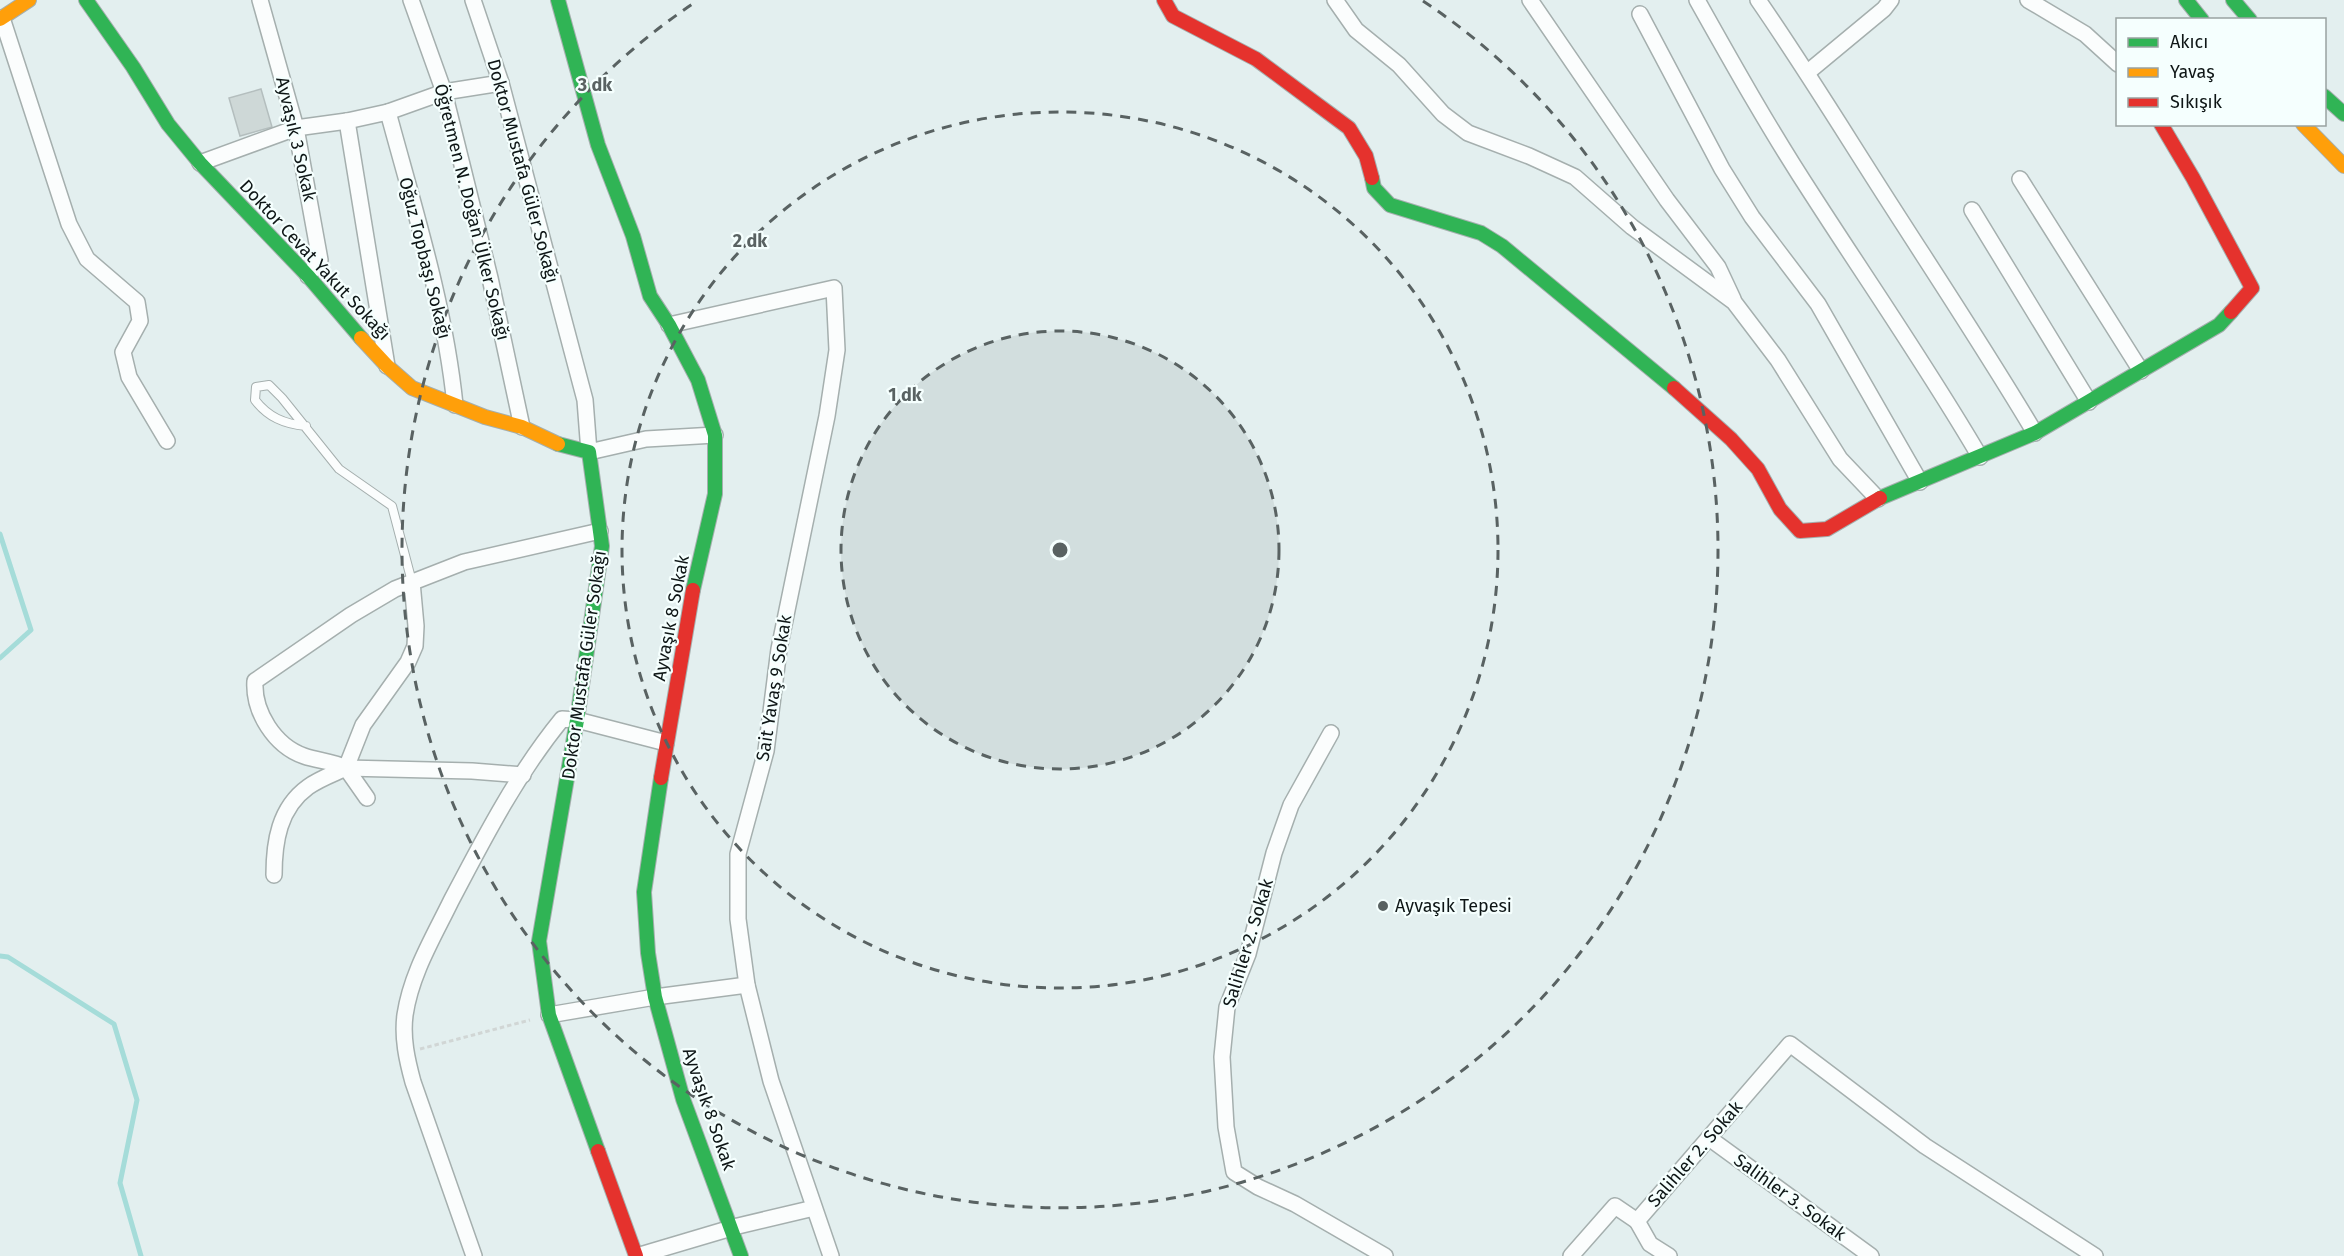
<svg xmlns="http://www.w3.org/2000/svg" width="2344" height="1256" viewBox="0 0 2344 1256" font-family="'Fira Sans',sans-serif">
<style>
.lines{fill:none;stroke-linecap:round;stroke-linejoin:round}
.stream{stroke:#a5dcd9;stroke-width:5}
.building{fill:#ced8d7;stroke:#b4bebe;stroke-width:1.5}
.lane-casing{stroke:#a5afae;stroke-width:10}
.street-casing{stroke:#a5afae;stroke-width:18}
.fast-casing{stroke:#a5afae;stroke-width:16}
.slow-casing{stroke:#a5afae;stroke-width:16}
.jam-casing{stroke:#a5afae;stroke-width:16}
.path{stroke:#d1d6d5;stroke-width:3;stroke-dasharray:4.5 3;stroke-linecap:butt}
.lane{stroke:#fbfdfd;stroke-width:8}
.street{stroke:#fbfdfd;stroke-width:15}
.fast{stroke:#30b455;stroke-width:14}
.slow{stroke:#ff9f0a;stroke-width:14}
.jam{stroke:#e5322d;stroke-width:14}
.ring{fill:none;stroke:#596262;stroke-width:3;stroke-dasharray:10 8}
.poi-dot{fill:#596262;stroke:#f5fffe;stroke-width:2}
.labels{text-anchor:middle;stroke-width:4.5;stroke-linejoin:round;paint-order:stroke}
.street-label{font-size:18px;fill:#0e1616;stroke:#f5fffe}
.poi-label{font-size:18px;fill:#0e1616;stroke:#f5fffe;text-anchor:start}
.centre{fill:#596262;stroke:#f5fffe;stroke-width:3}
.ring-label{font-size:18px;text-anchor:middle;font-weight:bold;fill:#596262;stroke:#f5fffe;stroke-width:4.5;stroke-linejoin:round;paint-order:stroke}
</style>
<rect width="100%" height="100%" fill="#e3efef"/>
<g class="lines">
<g class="stream">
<polyline points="0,534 31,630 0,658"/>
<polyline points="0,956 8,957 114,1024 137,1100 120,1183 141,1256"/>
</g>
</g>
<polygon class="building" points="261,89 272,127 240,136 229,98"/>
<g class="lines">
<g class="lane-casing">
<path id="lane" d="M 306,426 C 284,424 268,417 255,400 L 256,387 L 269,385 L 282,398 L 339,469 L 392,506 L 412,582"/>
</g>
<g class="street-casing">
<g id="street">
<polyline points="260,0 296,128 320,260 308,276"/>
<polyline points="411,0 444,92 490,278 522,427"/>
<polyline points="473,0 501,83 585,400 589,452 646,439 715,435"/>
<polyline points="1335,0 1356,30 1399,65 1443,114 1468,133 1529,156 1575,177 1632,227 1734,302 1778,360 1840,459 1878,499"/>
<polyline points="1530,0 1667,200 1718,267 1733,299"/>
<path d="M 1697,0 C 1734,66 1771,132 1813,196 C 1869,283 1928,368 1980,457"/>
<path d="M 1758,0 C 1803,65 1844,132 1887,199 C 1937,277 1988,354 2035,433"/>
<polyline points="2028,0 2085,34 2118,64"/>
<polyline points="1640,14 1722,169 1752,217 1818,304 1920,482"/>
<polyline points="2,18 69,224 87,259 137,302 140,321 123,352 129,377 167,441"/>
<polyline points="1808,72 1884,9 1891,0"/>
<path d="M 388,112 C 414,208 445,306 455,405"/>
<polyline points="347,121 387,366"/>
<polyline points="200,163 296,128 347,121 388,112 444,92 501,83"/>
<polyline points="2020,179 2141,371"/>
<polyline points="1972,210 2089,402"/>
<polyline points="669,325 834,288 837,350 827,416 779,649 766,751 738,854 738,919 747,985 771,1081 831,1256"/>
<polyline points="1331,733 1291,805 1274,853 1248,954 1227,1007 1222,1057 1226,1127 1234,1172 1258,1187 1295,1204 1385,1256"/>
<polyline points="346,768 367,798"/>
<path d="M 523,775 L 472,771 L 346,768 C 333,761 318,761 304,756 C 275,746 253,712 255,681 L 351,615 L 395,589 L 464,562 L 600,531"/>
<path d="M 274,875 C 274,842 279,808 308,787 C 319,779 333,774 346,768 L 363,725 L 408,662 L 415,646 L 416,626 L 412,582"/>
<polyline points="549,1015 655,997 747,985"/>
<polyline points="1709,1138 1871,1256"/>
<polyline points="1637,1221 1650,1244 1669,1256"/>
<path d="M 474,1256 L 413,1082 C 407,1060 402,1038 405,1015 C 411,974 433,938 451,901 C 484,838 517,774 562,719 L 577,720 L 666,743"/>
<polyline points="637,1256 738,1226 814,1208"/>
<polyline points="1571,1256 1615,1206 1637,1221 1790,1044 1925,1146 2095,1256"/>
</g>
</g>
<g class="fast-casing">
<g id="fast">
<polyline points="86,0 133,67 168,124 200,163 308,276 361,338"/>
<polyline points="558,0 598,145 633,236 650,296 669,325 698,380 715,435 715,494 693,590"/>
<polyline points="2186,0 2202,20"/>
<polyline points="2233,0 2250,20"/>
<polyline points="2324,96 2344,114"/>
<polyline points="1372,178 1374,188 1390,205 1481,233 1502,246 1674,388"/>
<polyline points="558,444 589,452 602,546 577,720 539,941 549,1015 598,1151"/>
<polyline points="1880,498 2035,433 2219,325 2231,312"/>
<polyline points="661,778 644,892 648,953 655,997 683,1099 741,1256"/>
</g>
</g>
<g class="slow-casing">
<g id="slow">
<polyline points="0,19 29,0"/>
<polyline points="2303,124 2344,166"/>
<polyline points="361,338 387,366 412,388 485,417 522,427 558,444"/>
</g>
</g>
<g class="jam-casing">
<g id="jam">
<polyline points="1164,0 1173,16 1256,59 1349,128 1366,156 1372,178"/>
<polyline points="2161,124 2193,178 2252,288 2231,312"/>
<polyline points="1674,388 1731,439 1758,469 1780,509 1800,531 1827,529 1880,498"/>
<polyline points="661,778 693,590"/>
<polyline points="598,1151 636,1256"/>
</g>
</g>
<polyline class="path" points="420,1049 530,1020"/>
<use href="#lane" class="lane"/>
<use href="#street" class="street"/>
<use href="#fast" class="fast"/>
<use href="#slow" class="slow"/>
<use href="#jam" class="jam"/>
</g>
<circle cx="1060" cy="550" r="219" fill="#596262" fill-opacity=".12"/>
<g class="ring">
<circle cx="1060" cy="550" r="219"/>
<circle cx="1060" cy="550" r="438"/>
<path d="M1423 1A658 658 0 1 1 697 1"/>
</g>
<circle class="poi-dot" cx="1383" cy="906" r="6"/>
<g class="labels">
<g class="street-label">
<text transform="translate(296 139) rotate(77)" y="6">Ayvaşık 3 Sokak</text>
<text transform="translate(523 171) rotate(75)" y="6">Doktor Mustafa Güler Sokağı</text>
<text transform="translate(472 212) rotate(76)" y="6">Öğretmen N. Doğan Ülker Sokağı</text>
<text transform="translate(425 258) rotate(76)" y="6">Oğuz Topbaşı Sokağı</text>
<text transform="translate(315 260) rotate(47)" y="6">Doktor Cevat Yakut Sokağı</text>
<text transform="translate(671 618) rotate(-79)" y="6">Ayvaşık 8 Sokak</text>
<text transform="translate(584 665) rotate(-82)" y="6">Doktor Mustafa Güler Sokağı</text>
<text transform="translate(774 688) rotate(-81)" y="6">Sait Yavaş 9 Sokak</text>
<text transform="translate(1248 943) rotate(-73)" y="6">Salihler 2. Sokak</text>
<text transform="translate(709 1109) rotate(71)" y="6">Ayvaşık 8 Sokak</text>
<text transform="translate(1695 1154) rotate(-49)" y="6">Salihler 2. Sokak</text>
<text transform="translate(1790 1197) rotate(36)" y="6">Salihler 3. Sokak</text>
</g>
<g class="poi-label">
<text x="1395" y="912">Ayvaşık Tepesi</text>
</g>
</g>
<circle cx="1060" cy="550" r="9" class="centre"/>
<g class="ring-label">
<text x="595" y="91">3 dk</text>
<text x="750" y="247">2 dk</text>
<text x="905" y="401">1 dk</text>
</g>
<rect x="2116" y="18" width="210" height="108" fill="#f5fffe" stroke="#99a2a1" stroke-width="1.5"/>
<rect x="2128" y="38" width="30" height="9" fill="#30b455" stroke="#99a2a1" stroke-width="1.5"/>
<text x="2170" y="48" font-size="18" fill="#0e1616">Akıcı</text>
<rect x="2128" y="68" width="30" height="9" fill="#ff9f0a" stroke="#99a2a1" stroke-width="1.5"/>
<text x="2170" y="78" font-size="18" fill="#0e1616">Yavaş</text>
<rect x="2128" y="98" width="30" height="9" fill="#e5322d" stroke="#99a2a1" stroke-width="1.5"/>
<text x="2170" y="108" font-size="18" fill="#0e1616">Sıkışık</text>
</svg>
